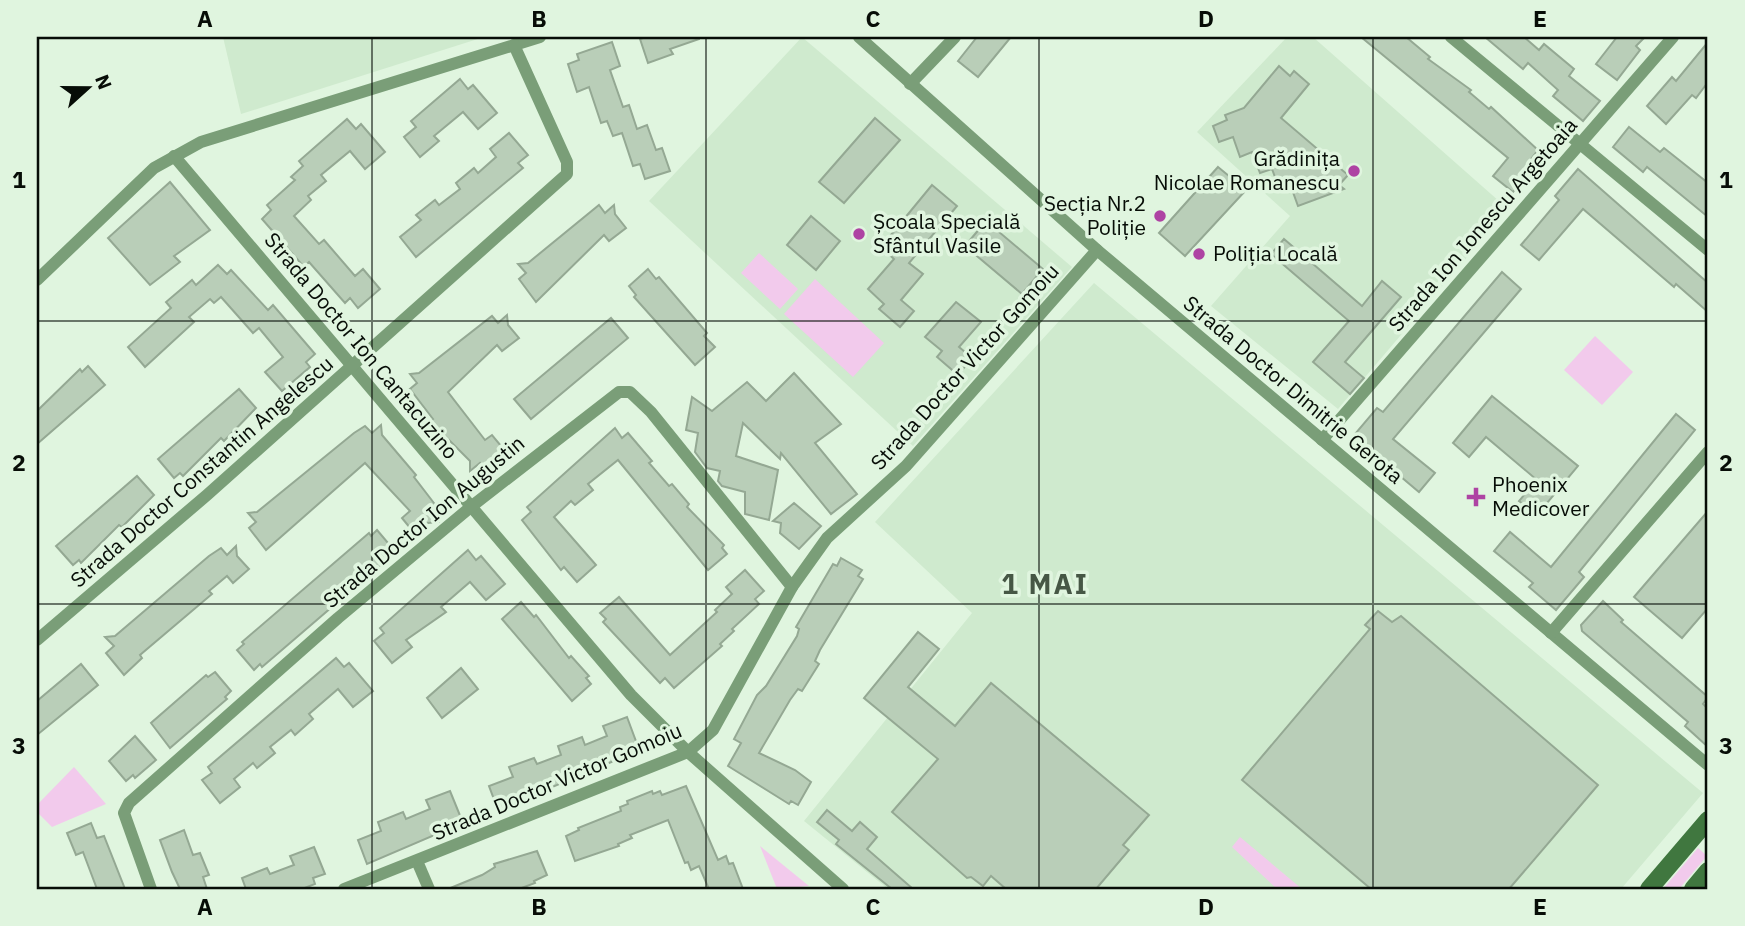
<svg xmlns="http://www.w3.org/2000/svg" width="1745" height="926" viewBox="0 0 1745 926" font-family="'IBM Plex Sans',sans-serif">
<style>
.built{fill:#cfeace}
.green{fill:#f2caec}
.building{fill:#b9ceb8;stroke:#94a893;stroke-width:2}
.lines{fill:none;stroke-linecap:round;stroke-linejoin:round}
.minor{stroke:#7a9e78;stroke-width:12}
.secondary{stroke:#40773f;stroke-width:18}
.grid{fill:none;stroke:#070d07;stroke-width:2;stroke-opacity:0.55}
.poi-dot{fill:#ae43a3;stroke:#e0f5df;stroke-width:2.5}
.labels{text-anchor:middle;stroke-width:7;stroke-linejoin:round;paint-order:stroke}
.poi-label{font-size:21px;fill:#070d07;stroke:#e0f5df;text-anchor:start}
.street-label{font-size:21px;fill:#070d07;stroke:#e0f5df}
.district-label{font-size:28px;font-weight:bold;letter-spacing:2px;fill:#465745;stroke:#e0f5df}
.neatline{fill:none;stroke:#070d07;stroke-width:2.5}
.grid-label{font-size:23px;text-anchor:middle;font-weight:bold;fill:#070d07}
</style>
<rect width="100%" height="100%" fill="#e0f5df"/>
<g class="built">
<polygon points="223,37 484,37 241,114"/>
<polygon points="802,37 1072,267 913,446 649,201"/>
<polygon points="1287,37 1313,37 1508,209 1338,409 1211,306 1290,216 1197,132"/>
<polygon points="1094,283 1703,793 1621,889 888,889 804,821 972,613 875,522"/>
</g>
<g class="green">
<polygon points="759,253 798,289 780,309 741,273"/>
<polygon points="815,279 884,343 853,377 784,314"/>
<polygon points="1595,336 1633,372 1602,405 1564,370"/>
<polygon points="74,767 106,804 52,827 37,812 37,805"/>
<polygon points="1240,837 1302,889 1277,889 1232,847"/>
<polygon points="760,846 809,886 777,889"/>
<polygon points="1698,848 1707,856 1679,889 1663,889"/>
</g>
<g class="building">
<polygon points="646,37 699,37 699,39 670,49 673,54 648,63 640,39"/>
<polygon points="977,37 1011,37 978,77 958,61"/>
<polygon points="1361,37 1406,37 1430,57 1428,59 1471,90 1469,92 1489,109 1491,107 1538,150 1531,159 1536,163 1513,192 1493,176 1508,158"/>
<polygon points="1485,37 1524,37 1539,50 1544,44 1574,69 1569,76 1600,101 1583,121 1553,96 1558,90 1528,63 1523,69"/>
<polygon points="1617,37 1645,37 1636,46 1640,50 1617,80 1596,64"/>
<polygon points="612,42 620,66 610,70 623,107 629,105 637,129 647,125 656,150 662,148 670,171 645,179 640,164 633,166 622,133 613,136 607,121 601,123 589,87 577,92 568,64 579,60 577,54"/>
<polygon points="1708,42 1708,82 1696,98 1692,95 1666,124 1647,106 1672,77 1676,81"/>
<polygon points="1279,66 1290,76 1294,71 1309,84 1281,118 1348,175 1339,185 1344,189 1298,206 1290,184 1279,188 1272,169 1260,173 1252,152 1240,157 1233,137 1219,142 1213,126 1227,120 1225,115 1244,108"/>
<polygon points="460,79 468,89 473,85 497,113 478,129 463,112 434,136 439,141 420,157 404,137 416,127 411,121"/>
<polygon points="875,118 900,140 844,203 819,182"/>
<polygon points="347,119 356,129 361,124 385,152 365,169 350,151 321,175 326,181 308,196 311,200 294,216 319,244 324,240 355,276 363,269 380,289 358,308 350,298 345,303 309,262 304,267 262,219 271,210 267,205 295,180 291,177 303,166 299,161"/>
<polygon points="1629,127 1660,152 1664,148 1708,183 1708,217 1647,167 1643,172 1613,147"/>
<polygon points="509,133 528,155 518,163 523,168 416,257 400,237 421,220 416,215 435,200 439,205 460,189 456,183 474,168 478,173 496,157 490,149"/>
<polygon points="1218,167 1246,190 1185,256 1159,233"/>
<polygon points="1578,169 1708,283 1708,312 1676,284 1674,287 1583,209 1539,260 1521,245 1559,200 1555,196"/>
<polygon points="170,182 210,230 174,256 180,262 150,285 108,238"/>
<polygon points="932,185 957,206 909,263 923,274 901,300 914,311 900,327 879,309 884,304 868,289 894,259 881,247"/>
<polygon points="599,205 605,213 614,205 615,214 626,228 609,241 604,235 536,302 519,279 526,273 518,264 528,263"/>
<polygon points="811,216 840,241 816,270 787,245"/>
<polygon points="986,221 1043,269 1022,294 965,246"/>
<polygon points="1284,239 1362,306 1382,281 1401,297 1345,362 1364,378 1350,394 1313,362 1349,321 1271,254"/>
<polygon points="218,265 227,274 231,270 268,310 273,305 315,354 306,362 310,367 282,391 265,372 283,357 259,328 253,333 221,297 214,303 210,299 189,317 194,322 145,367 128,347 171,308 166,302 192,280 196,285"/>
<polygon points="648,269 656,279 659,277 707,333 704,336 715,347 695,365 634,297 636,295 629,286"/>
<polygon points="1502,272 1521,289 1393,439 1435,473 1419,492 1381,460 1377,464 1349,441 1377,408 1383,412"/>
<polygon points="956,302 981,322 959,347 972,358 958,375 937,357 942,351 925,337"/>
<polygon points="507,315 508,325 519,338 502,351 497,345 448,392 485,440 492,435 506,452 486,470 480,463 470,471 470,461 430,421 433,419 410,389 417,383 410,374 419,373 492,316 498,323"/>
<polygon points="611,318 628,338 531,419 514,399"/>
<polygon points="88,366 105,385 37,444 37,411 80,369 82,372"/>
<polygon points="794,373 841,424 815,443 857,494 831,514 781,453 780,459 743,423 736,456 778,470 769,520 745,514 745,492 722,486 718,481 720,471 707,468 695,452 698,433 686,430 692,397 712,411 747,382 766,401"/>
<polygon points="239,389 256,408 224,441 221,438 183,476 180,473 174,478 158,459"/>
<polygon points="1492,396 1578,466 1537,515 1519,501 1537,480 1486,437 1469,457 1453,443"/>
<polygon points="1676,414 1695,430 1579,572 1584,577 1556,610 1529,587 1533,583 1494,551 1510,532 1551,567"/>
<polygon points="381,425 382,435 416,475 414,477 437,507 430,513 438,522 428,523 415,534 402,518 410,511 365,463 266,550 249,528 256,522 248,513 257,512 354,433 365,426 372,433"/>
<polygon points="615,428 622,438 628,433 652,461 649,463 669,486 672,484 689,504 687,507 724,545 722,548 727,554 708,570 618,460 588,484 593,490 575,505 571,501 554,517 596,565 577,582 564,567 561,570 522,520 531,512 527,507"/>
<polygon points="137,476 154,495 122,527 119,525 81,563 79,560 73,565 56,546"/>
<polygon points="794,503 821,526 799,549 780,533 781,523 773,521"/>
<polygon points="1708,511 1708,608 1682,638 1634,597"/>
<polygon points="377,530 394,550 387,555 389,558 262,667 260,664 254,670 237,650 244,644 242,642 369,533 371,536"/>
<polygon points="236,546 237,556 249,569 233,583 227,576 209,591 212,594 140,655 142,658 124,675 106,653 114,646 105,637 115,636 209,556 221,548 227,555"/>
<polygon points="468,550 476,560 481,556 505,584 486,600 470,582 441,607 446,612 406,640 412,647 392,663 374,641 384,633 380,628"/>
<polygon points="841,558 862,570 858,576 863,579 820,650 815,661 819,664 802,691 798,689 790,700 759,753 795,770 811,782 798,805 791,801 789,804 728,766 741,743 734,739 757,695 766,686 797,636 799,629 796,627 833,564 837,566"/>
<polygon points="745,570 764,591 755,599 759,604 732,629 734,631 720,644 722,646 674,688 665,678 660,683 603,622 606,619 600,613 619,597 670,655 717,612 715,610 732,594 726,587"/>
<polygon points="1603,601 1623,620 1621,622 1708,697 1703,704 1708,709 1708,747 1685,726 1688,722 1582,631 1581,625"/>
<polygon points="521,602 534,617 536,615 569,658 571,656 589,676 586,678 591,684 572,701 502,619"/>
<polygon points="1378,611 1392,622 1401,616 1598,785 1509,889 1371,889 1242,780 1370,629 1365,625"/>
<polygon points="918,632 939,649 908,687 955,726 991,683 1149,815 1123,845 1129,850 1096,889 1006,889 991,876 983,886 971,877 967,878 892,812 938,759 864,698"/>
<polygon points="336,658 344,667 349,663 373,691 353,707 338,689 309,714 313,719 295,735 291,730 270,747 275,753 257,768 253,763 234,779 240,787 220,803 202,780 212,773 208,767"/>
<polygon points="81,664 98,685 37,735 37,701"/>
<polygon points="461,668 478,689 442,718 427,698"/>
<polygon points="215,672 231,691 225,697 227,699 170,748 151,723 206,675 208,677"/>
<polygon points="627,717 637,744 626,748 628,755 498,810 489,786 513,777 509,767 534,758 537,764 561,755 558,746 582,737 585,745 607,736 603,726"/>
<polygon points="135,736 156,760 135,778 133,775 126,781 109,761"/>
<polygon points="686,786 718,860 726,856 729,864 733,863 743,889 709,889 699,866 691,870 688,862 685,863 668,820 630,835 632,838 618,844 619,846 575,861 566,836 579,830 578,828 621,811 620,807 628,804 627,801 652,791 653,794 660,791 662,795"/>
<polygon points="450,791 461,818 449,822 451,828 367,864 358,840 381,831 378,822 403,812 406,819 430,809 426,800"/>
<polygon points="827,810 852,831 860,822 877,837 867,849 913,889 892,889 836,844 839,840 817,822"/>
<polygon points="91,823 97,838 104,836 125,889 97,889 83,852 76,855 67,833"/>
<polygon points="184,830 193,855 200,853 209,875 203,877 207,889 180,889 172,872 160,840"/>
<polygon points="314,847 325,874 313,878 315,884 302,889 246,889 242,878 267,868 270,874 294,865 290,856"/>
<polygon points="537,851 547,875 534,881 535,883 519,889 448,889 482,875 495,867 494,864"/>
</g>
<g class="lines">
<g class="minor">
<polyline points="859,37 1097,250 1708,765"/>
<polyline points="1451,37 1708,250"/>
<polyline points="910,84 955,37"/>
<polyline points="174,156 631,695 688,752 843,889"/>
<polyline points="37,280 154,168 201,142 540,37"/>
<polyline points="1322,440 1673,37"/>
<polyline points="1551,633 1708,452"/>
<polyline points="37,640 207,495 567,174 567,162 514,45"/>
<polyline points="417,861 429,889"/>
<polyline points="151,889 124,813 129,803 338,618 472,506 619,392 630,392 651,412 792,587"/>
<polyline points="344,889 688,752 713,730 792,587 827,538 906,466 1097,250"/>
</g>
<g class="secondary">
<polyline points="1649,889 1708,820"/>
<polyline points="1693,889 1708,871"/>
</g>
</g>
<path class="grid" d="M 372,37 L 372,889M 706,37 L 706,889M 1039,37 L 1039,889M 1373,37 L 1373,889M 37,321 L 1708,321M 37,604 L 1708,604"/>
<g class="poi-dot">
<circle cx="1354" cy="171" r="7"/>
<circle cx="1160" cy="216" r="7"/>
<circle cx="859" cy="234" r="7"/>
<circle cx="1199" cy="254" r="7"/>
<path d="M1472.5 486.5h7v7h7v7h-7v7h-7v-7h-7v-7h7z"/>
</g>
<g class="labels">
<g class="poi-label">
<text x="1340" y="166" text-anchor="end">Grădinița<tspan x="1340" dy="24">Nicolae Romanescu</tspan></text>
<text x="1146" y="211" text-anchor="end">Secția Nr.2<tspan x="1146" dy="24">Poliție</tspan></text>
<text x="873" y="229">Școala Specială<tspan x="873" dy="24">Sfântul Vasile</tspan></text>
<text x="1213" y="261">Poliția Locală</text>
<text x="1492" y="492">Phoenix<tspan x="1492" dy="24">Medicover</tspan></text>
</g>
<g class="street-label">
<text transform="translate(1483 225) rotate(-49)" y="7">Strada Ion Ionescu Argetoaia</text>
<text transform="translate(361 346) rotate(50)" y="7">Strada Doctor Ion Cantacuzino</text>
<text transform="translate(965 367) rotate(-48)" y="7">Strada Doctor Victor Gomoiu</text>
<text transform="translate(1293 390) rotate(40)" y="7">Strada Doctor Dimitrie Gerota</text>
<text transform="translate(202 472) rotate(-41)" y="7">Strada Doctor Constantin Angelescu</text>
<text transform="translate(424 522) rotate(-40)" y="7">Strada Doctor Ion Augustin</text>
<text transform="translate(557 782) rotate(-23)" y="7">Strada Doctor Victor Gomoiu</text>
</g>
<g class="district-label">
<text x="1045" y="594">1 MAI</text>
</g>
</g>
<rect width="1745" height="926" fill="none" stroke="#e0f5df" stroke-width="77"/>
<g transform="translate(88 88) rotate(69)" stroke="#e0f5df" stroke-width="5" paint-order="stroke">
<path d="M0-5L12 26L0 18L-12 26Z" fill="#070d07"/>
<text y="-10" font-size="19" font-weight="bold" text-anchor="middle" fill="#070d07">N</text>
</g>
<rect x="38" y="38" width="1668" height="850" class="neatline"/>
<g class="grid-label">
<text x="205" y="27">A</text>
<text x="539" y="27">B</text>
<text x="873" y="27">C</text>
<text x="1206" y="27">D</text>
<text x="1540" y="27">E</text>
<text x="19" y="188">1</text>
<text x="1726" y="188">1</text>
<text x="19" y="471">2</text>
<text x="1726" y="471">2</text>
<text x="19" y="754">3</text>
<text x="1726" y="754">3</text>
<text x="205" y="915">A</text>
<text x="539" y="915">B</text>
<text x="873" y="915">C</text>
<text x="1206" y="915">D</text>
<text x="1540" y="915">E</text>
</g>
</svg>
